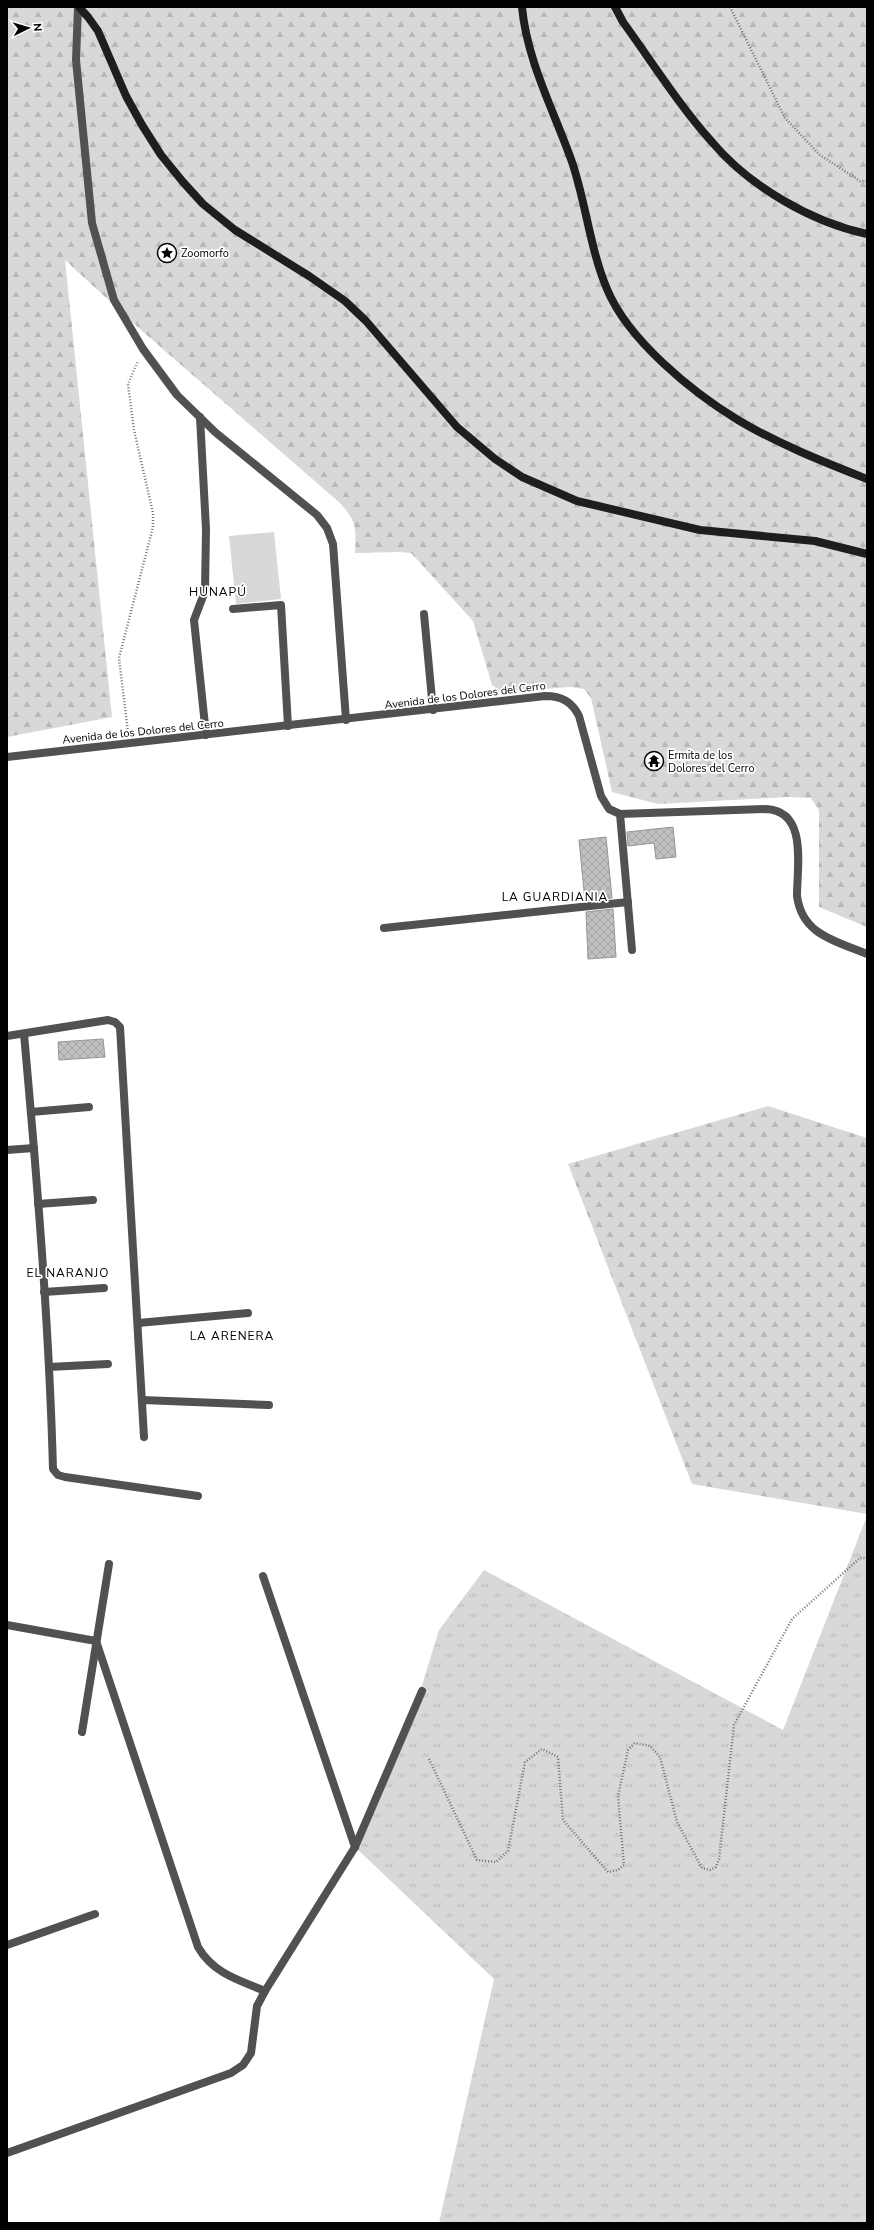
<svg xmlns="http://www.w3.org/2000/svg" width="874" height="2230" viewBox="0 0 874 2230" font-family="'Nunito Sans',sans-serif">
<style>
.grass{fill:url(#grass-tufts)}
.forest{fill:url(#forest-firs)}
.park{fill:#d8d8d8}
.building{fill:url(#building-cross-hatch);stroke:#959595}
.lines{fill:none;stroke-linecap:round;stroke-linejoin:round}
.path{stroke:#737373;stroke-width:2.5;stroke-dasharray:1 2;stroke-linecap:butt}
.street{stroke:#515151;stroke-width:8}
.secondary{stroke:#1e1e1e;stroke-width:8}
.labels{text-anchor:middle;stroke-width:3.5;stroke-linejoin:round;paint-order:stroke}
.poi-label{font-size:11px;fill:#000;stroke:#fff;text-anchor:start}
.street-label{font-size:11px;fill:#000;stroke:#fff}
.neighbourhood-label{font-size:12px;letter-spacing:1px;fill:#000;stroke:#fff}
</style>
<defs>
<pattern id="grass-tufts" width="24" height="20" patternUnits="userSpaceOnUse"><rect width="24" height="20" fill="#d8d8d8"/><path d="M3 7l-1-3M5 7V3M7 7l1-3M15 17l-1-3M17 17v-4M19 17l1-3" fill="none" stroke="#b8b8b8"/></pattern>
<pattern id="forest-firs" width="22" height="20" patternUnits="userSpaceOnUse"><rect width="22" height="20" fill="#d8d8d8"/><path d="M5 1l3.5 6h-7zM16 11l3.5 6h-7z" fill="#b8b8b8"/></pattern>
<pattern id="building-cross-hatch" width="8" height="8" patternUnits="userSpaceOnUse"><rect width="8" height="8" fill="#c0c0c0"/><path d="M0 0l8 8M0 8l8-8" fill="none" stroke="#a3a3a3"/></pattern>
</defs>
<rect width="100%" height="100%" fill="#fff"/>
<polygon class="grass" points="867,1516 867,2223 439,2223 494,1979 355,1847 412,1718 439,1630 484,1570 783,1730"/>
<g class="forest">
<path d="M 7,7 L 867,7 L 867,927 L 819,907 L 819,810 L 811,798 L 788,797 L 658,804 L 612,792 L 591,698 L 584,689 L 571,687 L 502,692 L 492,685 L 473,621 L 411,553 L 399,552 L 355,553 C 356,528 357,522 340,503 L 141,330 L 65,260 L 112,717 L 7,737 Z"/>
<polygon points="768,1106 867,1138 867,1514 692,1484 568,1164"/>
</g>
<polygon class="park" points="274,532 281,599 236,604 229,536"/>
<g class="building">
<polygon points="673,827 676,857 656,859 654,843 628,846 627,832"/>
<polygon points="606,837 612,898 585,901 579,840"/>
<polygon points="613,909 616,957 588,959 586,912"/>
<polygon points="103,1039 105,1057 59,1060 58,1042"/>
</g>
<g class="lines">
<g class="path">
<polyline points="730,7 785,118 820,155 860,181 867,181"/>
<polyline points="128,732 119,658 153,527 153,513 134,430 128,384 138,361"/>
<polyline points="429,1759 477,1860 496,1862 508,1851 525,1762 542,1749 558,1757 563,1820 608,1872 618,1870 624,1865 618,1796 628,1750 635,1743 650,1746 660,1757 677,1822 702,1868 710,1870 716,1867 719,1859 734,1725 792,1619 860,1558 867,1558"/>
</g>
<g class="street">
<polyline points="78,7 76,60 92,223 114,300 143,349 177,395 215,432 317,515 327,528 333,544 346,720"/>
<polyline points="200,417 206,529 205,591 194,620 206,735"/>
<polyline points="233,609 281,605 288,726"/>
<polyline points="424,614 433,710"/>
<path d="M 7,757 L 545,696 C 562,696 572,702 579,716 L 601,796 L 609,809 L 620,814 L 766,809 C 808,811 797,866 797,896 C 802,935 836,941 867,954"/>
<polyline points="620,814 632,950"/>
<polyline points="384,928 628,902"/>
<path d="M 24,1034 C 37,1179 49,1324 53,1469 L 58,1475 L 65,1477 L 198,1496"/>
<polyline points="7,1036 108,1020 115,1022 120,1027 144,1437"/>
<polyline points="31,1112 89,1107"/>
<polyline points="7,1150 34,1148"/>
<polyline points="38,1204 93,1200"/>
<polyline points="44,1292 104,1288"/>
<polyline points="138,1323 248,1313"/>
<polyline points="49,1367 108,1364"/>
<polyline points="142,1400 269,1405"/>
<polyline points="263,1576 355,1847"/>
<path d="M 7,1625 L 96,1641 L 198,1947 C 213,1973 238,1980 265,1991"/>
<polyline points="82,1732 109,1564"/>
<polyline points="7,1945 95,1914"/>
<polyline points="7,2153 231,2073 243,2065 251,2053 257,2006 265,1991 355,1847 422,1691"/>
</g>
<g class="secondary">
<polyline points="79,7 88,17 98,31 126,96 142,125 161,155 183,182 203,204 235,230 309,276 345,301 366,321 457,427 495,459 522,477 577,501 700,530 815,541 867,554"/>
<path d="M 522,7 C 527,61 554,111 572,162 C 586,203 590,249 607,289 C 628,340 692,392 738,420 C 778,444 824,462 867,479"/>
<path d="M 615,7 L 623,22 C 652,62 679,105 712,142 C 749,186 811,222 867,234"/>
</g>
</g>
<defs>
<g id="sight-ring" transform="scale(1)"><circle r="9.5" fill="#fff" stroke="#000" stroke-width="1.5"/><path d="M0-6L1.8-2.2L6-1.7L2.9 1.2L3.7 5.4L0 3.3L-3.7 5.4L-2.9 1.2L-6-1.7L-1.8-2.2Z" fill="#000"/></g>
<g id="temple-ring" transform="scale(1)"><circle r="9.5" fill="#fff" stroke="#000" stroke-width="1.5"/><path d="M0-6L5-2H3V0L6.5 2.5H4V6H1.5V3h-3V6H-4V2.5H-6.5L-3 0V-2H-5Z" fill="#000"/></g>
</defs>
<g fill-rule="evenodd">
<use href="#sight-ring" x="167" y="253"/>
<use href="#temple-ring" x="654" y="761"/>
</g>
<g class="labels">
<g class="poi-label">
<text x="181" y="257">Zoomorfo</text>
<text x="668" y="759">Ermita de los<tspan x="668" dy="13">Dolores del Cerro</tspan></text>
</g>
<g class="street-label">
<text transform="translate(465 695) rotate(-7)" y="4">Avenida de los Dolores del Cerro</text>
<text transform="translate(143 731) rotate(-6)" y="4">Avenida de los Dolores del Cerro</text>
</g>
<g class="neighbourhood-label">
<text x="218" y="596">HUNAPÚ</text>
<text x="555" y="901">LA GUARDIANIA</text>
<text x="68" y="1277">EL NARANJO</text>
<text x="232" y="1340">LA ARENERA</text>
</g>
</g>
<rect width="874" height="2230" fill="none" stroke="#000000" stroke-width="16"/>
<g transform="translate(28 28) rotate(85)" stroke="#ffffff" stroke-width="3" paint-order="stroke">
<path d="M0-3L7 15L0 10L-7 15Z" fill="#000000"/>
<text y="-6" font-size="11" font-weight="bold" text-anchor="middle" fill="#000000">N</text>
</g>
</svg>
